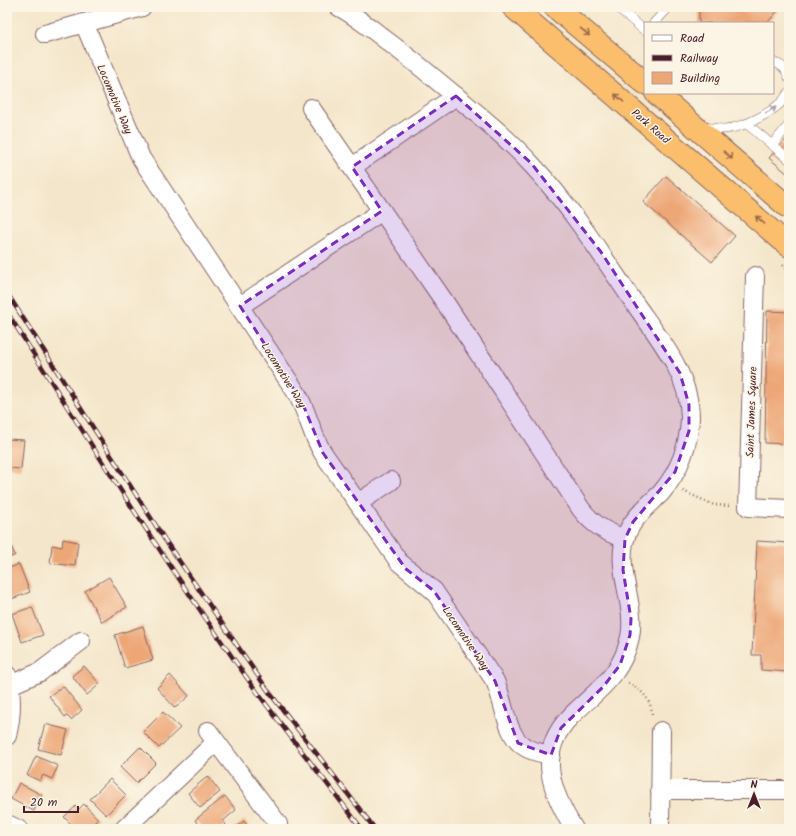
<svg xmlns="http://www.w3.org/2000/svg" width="796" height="836" viewBox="0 0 796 836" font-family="Kalam,sans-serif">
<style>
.building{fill:#eda676}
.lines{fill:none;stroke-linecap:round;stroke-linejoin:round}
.service-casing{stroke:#866563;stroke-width:10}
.minor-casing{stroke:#866563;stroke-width:20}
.trunk-casing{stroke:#866563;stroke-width:24}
.path{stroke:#866563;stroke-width:2.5;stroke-dasharray:1 3;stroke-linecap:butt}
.service{stroke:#fff;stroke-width:9}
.minor{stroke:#fff;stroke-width:18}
.trunk{stroke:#fabe6d;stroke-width:22}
.rail-casing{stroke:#4a1f2b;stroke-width:4.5}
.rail{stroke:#fcf5e5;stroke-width:3;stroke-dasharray:9;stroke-linecap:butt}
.oneway{stroke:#996749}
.oneway2{stroke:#ae9aa0}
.marked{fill:#7b2cbf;fill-opacity:0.2;stroke:#7b2cbf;stroke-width:3;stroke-dasharray:8 5;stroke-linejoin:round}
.labels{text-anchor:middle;stroke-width:3;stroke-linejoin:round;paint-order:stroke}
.street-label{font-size:11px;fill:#4a1f2b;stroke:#fcf5e5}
</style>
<rect width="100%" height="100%" fill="#fcf5e5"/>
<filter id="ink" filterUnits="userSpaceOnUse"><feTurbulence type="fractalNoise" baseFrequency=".025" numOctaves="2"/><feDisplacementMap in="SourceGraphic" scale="8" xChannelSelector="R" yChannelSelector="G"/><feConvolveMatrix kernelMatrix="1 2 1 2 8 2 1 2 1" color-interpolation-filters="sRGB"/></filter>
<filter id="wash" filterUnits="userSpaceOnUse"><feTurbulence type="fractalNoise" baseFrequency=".012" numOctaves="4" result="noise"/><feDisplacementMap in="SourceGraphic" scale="16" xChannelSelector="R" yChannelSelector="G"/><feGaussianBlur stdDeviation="0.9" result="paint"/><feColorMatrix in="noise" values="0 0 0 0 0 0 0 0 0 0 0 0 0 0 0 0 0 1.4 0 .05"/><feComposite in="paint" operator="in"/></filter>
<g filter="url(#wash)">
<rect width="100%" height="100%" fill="#f4e6cb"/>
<g id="blocks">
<g class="building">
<polygon points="699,7 781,7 767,23 699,23"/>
<polygon points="789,136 789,175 769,158"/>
<polygon points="666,176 735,236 712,262 643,202"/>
<polygon points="767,311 789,312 789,444 765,443"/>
<polygon points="7,439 24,440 21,469 7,468"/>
<polygon points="63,539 78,542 75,566 50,563 52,545 62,547"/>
<polygon points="9,541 15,555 7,559 7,542"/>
<polygon points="757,541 789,543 789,672 761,670 761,655 752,655"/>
<polygon points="19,564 30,592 9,600 7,595 7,569"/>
<polygon points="109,577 127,607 102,622 85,591"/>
<polygon points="32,607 43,635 22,642 12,614"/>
<polygon points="143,626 153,660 125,668 115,635"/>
<polygon points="84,666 100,684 87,695 72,676"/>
<polygon points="170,675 189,696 175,708 157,688"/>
<polygon points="63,686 82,710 71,720 67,716 65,717 49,696"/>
<polygon points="163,712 180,728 159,748 143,732"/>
<polygon points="45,724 68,730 61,755 38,749"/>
<polygon points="140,747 156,763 136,783 120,767"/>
<polygon points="36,756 58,766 52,779 43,775 40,781 27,775"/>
<polygon points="208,776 220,792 200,808 188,793"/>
<polygon points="110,779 126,795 106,815 90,799"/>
<polygon points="19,783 42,795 34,811 11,799"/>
<polygon points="225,796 236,810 223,821 226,825 220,829 216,827 213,829 203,829 195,820"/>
<polygon points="84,804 98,819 88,829 76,829 64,817 76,806 79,809"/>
<polygon points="244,821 250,829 234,829"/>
</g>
</g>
</g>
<g filter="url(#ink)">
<use href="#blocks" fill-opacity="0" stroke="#866563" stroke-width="1"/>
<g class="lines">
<g class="service-casing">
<g id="service">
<polyline points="617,7 645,31"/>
<polyline points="654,23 669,7"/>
<path d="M 773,62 C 781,64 787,70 789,78"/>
<polyline points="747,124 789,159"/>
<path d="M 702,127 C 709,128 717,129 724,129 C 744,128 780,110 789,92"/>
<polyline points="772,145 789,125"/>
</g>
</g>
<g class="minor-casing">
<g id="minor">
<path d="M 339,7 C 351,13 362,22 373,30 C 392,45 411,59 429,74 C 464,103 502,132 533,166 C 571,207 601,254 633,301 C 657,336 690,373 690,418 C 689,445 679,472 661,493 C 649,505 635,516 628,531 C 612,565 637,602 630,637 C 622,676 596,691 570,717 C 535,753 552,793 574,829"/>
<path d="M 84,23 L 141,158 L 296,392 C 308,412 311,434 323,453 L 399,562 L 434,591 L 495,681 C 504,700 506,737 525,747 C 533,752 542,753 551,755"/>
<polyline points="45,34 142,7"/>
<path d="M 311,108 L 444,301 L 581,509 C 593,525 606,532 625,539"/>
<polyline points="352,167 456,96"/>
<polyline points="755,276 748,507 789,509"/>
<polyline points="240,306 382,211"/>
<polyline points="358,503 391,481"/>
<path d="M 7,675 C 13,696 12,715 7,736"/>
<polyline points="10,685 40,672 81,641"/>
<polyline points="208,731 278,824"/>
<polyline points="660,790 789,790"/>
<polyline points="7,824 18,829"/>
<polyline points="124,829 216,742"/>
<polyline points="660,829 661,731"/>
</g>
</g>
<g class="trunk-casing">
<g id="trunk">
<polyline points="513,7 789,246"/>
<polyline points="555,7 645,83"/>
<polyline points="656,93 789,208"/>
</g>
</g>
<g class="path">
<polyline points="783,265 789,272"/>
<polyline points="683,491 714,505 731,506"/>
<path d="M 628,683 C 642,691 651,698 652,715"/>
</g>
<use href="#service" class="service"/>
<use href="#minor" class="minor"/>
<use href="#trunk" class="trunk"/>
<g class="rail-casing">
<g id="rail">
<polyline points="7,293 167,543 269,692 375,829"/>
<path d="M 7,312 C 85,435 163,559 247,678 C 284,730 324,779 362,829"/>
</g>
</g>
<use href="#rail" class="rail"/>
</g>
<defs><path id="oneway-shaft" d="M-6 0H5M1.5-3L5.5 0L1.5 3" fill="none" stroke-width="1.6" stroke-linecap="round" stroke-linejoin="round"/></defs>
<g class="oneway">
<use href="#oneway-shaft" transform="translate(585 32) rotate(40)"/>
<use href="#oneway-shaft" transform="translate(619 98) rotate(-139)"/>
<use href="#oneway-shaft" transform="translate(728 155) rotate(41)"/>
<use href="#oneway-shaft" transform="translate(760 220) rotate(-139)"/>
</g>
<use class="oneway2" href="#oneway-shaft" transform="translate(771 110) rotate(-30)"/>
</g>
<path class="marked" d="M 456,96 L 531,163 L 601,252 L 680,373 L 689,405 L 689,431 L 675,472 L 633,522 L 625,539 L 623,570 L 631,619 L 630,635 L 620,665 L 603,687 L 561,728 L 551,755 L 518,743 L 495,681 L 434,591 L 406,569 L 323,453 L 302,402 L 240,306 L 382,211 L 352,167 Z"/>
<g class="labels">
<g class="street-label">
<text transform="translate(115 99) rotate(67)" y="4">Locomotive Way</text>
<text transform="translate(651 126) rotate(41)" y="4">Park Road</text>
<text transform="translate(284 375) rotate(58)" y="4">Locomotive Way</text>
<text transform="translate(751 412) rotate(-88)" y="4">Saint James Square</text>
<text transform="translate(466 638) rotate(56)" y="4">Locomotive Way</text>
</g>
</g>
<rect width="796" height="836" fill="none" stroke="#fcf5e5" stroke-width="24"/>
<rect x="644" y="22" width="130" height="72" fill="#fcf5e5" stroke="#b59f9b"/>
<rect x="652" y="35" width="20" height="6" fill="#ffffff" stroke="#b59f9b"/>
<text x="680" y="42" font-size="12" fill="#4a1f2b">Road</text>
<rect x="652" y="55" width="20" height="6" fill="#4a1f2b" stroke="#b59f9b"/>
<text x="680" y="62" font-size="12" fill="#4a1f2b">Railway</text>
<rect x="652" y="72" width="20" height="12" fill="#eda676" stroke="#b59f9b"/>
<text x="680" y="82" font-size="12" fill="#4a1f2b">Building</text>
<g transform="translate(754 794)" stroke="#fcf5e5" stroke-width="3" paint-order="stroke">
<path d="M0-3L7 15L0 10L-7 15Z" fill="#4a1f2b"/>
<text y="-6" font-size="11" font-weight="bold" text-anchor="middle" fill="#4a1f2b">N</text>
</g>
<path d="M24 806v6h54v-6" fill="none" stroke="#4a1f2b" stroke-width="2"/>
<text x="30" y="806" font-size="12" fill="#4a1f2b" stroke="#fcf5e5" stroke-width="3" paint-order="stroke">20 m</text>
</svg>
